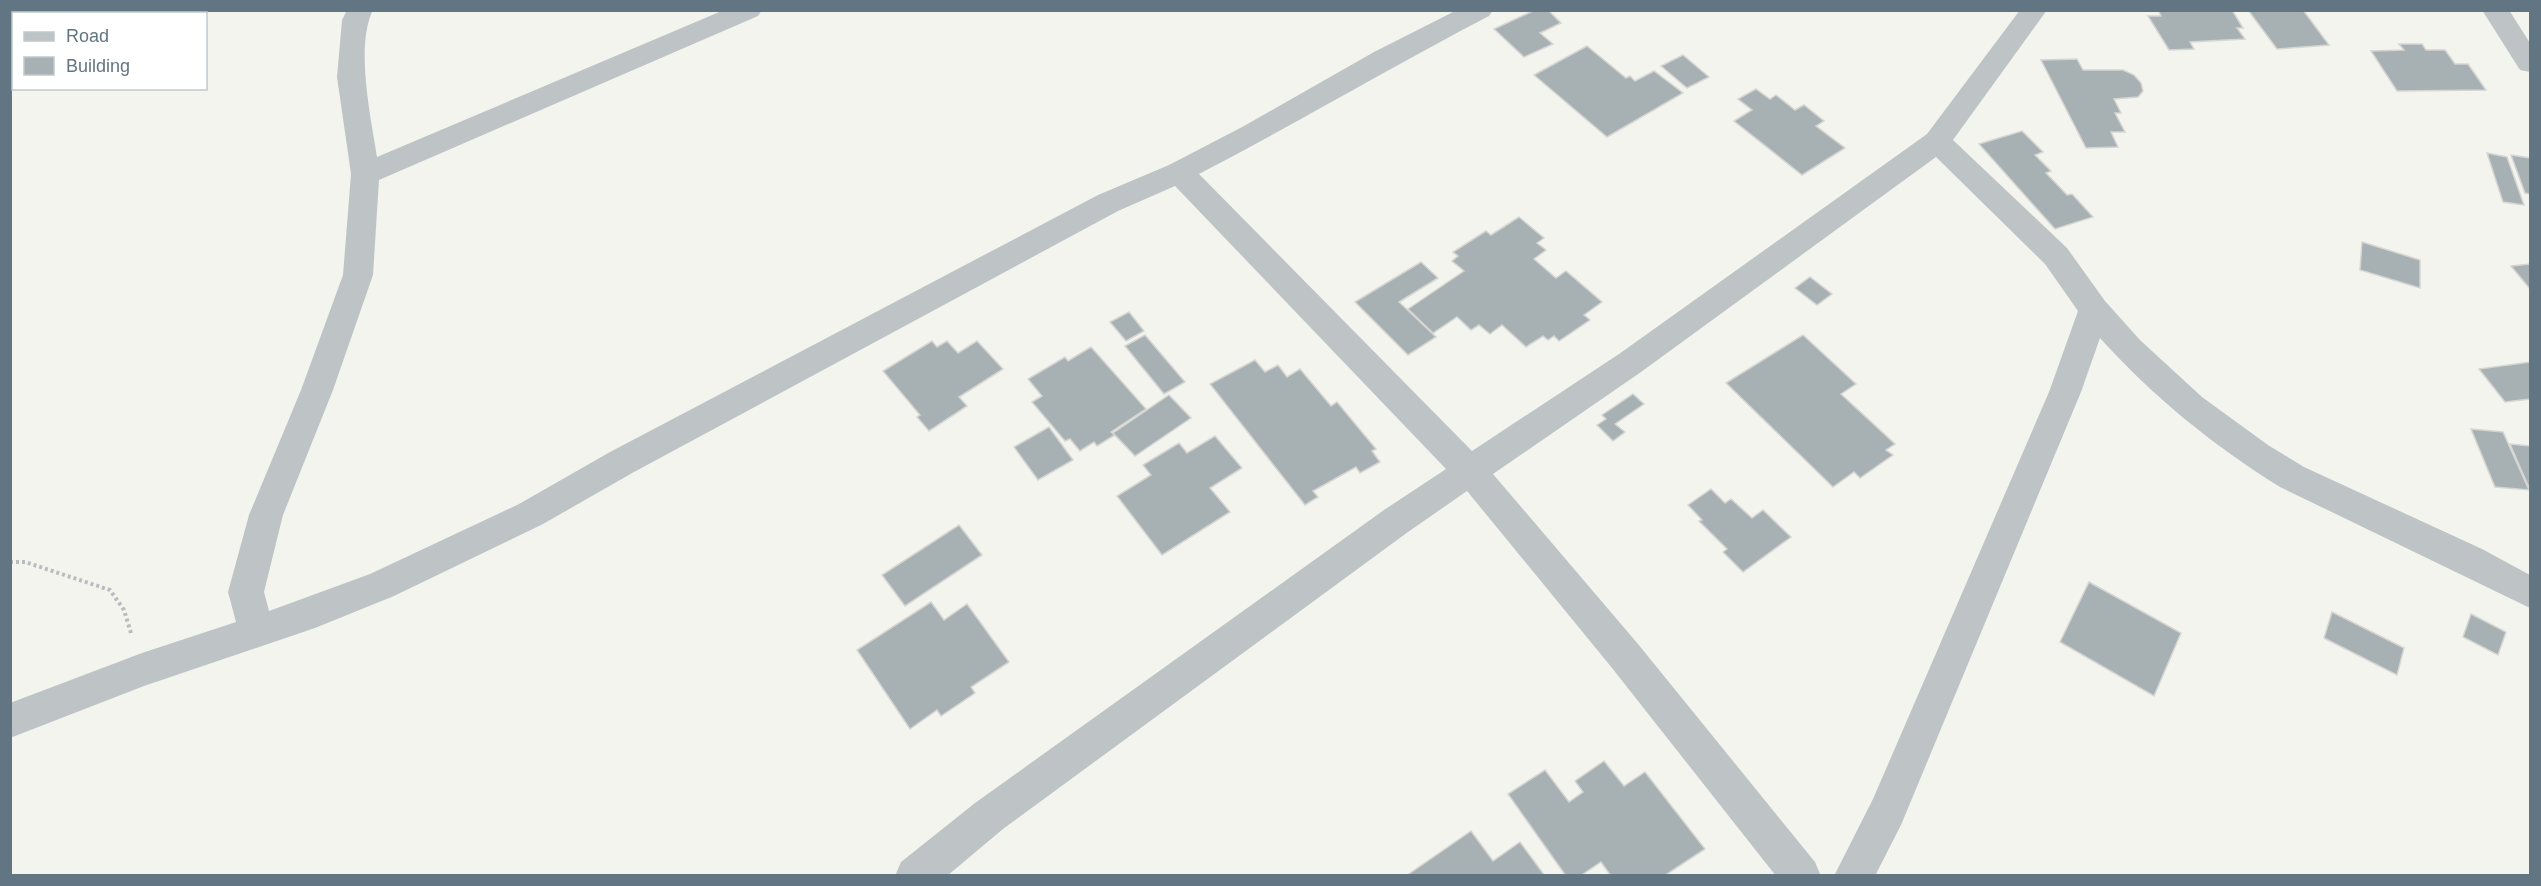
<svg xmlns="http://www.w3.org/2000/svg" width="2541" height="886" viewBox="0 0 2541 886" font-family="Arial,sans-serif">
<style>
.building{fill:#a7b1b4;stroke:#d5d5d2;stroke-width:1.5}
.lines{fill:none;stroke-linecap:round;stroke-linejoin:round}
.path{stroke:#babdbf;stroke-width:4;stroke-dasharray:3 3;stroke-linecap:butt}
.minor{fill:#bec4c6;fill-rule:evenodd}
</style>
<rect width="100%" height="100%" fill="#f4f4ef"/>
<g class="building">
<polygon points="1535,10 1548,10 1561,23 1540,33 1553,44 1524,57 1494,29"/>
<polygon points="2158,10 2232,10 2243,28 2237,28 2245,39 2190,42 2194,49 2169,50 2148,16 2161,16"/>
<polygon points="2248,10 2303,10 2329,45 2277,49"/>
<polygon points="2399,44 2422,44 2426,50 2445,50 2455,64 2468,64 2486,90 2397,91 2371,51 2404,50"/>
<polygon points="1587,46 1626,78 1630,76 1635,81 1654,71 1683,93 1607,137 1534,75"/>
<polygon points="1683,55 1709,77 1687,88 1661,66"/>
<polygon points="2077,59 2083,70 2123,70 2134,75 2141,83 2143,91 2138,97 2114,99 2121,113 2115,113 2125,132 2111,132 2118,147 2086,148 2041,60"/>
<polygon points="1756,89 1770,99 1776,95 1795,110 1804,105 1824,121 1816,126 1845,148 1802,175 1734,121 1752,110 1738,99"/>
<polygon points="2022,131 2043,152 2035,155 2051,171 2046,173 2067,195 2072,194 2093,217 2055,229 1979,144"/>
<polygon points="2487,153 2507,157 2524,205 2503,202"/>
<polygon points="2511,155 2530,158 2530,194 2525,193"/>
<polygon points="1519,217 1544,238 1537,243 1546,250 1534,259 1556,278 1566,271 1602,302 1584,315 1590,320 1559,341 1554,336 1548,340 1543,336 1526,347 1502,325 1490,334 1479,325 1471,330 1457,317 1433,333 1408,309 1464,271 1452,261 1458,256 1453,252 1486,231 1491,235"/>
<polygon points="2362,242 2420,260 2420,288 2360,270"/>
<polygon points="1421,262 1438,278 1399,302 1436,337 1408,355 1355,302"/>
<polygon points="2530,264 2530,289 2511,266"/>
<polygon points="1810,277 1832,294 1817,305 1795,288"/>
<polygon points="1129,312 1144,331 1126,341 1110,322"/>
<polygon points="1145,335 1185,382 1164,394 1125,346"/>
<polygon points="1803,335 1856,384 1841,394 1895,444 1886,450 1893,455 1860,478 1854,472 1833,487 1726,383"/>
<polygon points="932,341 937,347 947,341 958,353 977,341 1003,369 959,397 967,406 929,431 917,417 920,415 883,371"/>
<polygon points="1091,347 1146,409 1111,432 1115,435 1097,446 1094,442 1080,451 1070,439 1065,441 1032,402 1042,396 1028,379 1065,357 1068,361"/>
<polygon points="1255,360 1265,372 1278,365 1287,377 1300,369 1331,406 1337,402 1376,449 1372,451 1380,462 1360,473 1356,467 1313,491 1318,497 1305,505 1210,384"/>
<polygon points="2530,362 2530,399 2505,402 2479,369"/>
<polygon points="1633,394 1644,404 1615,424 1625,432 1613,441 1597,425 1606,419 1602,415"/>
<polygon points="1169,395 1191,418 1135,456 1113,433"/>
<polygon points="1049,427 1073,460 1038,480 1014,447"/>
<polygon points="2471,429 2503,432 2529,490 2495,487"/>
<polygon points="1215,436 1242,468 1210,488 1230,512 1162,555 1117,496 1151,475 1143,465 1179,443 1187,453"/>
<polygon points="2510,444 2530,446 2530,490"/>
<polygon points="1711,489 1725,503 1731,499 1752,518 1763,510 1791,537 1743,572 1723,552 1727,549 1699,521 1702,520 1688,505"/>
<polygon points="959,525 982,555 905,606 882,575"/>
<polygon points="2089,582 2181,633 2154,696 2060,642"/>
<polygon points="931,602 944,620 967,604 1009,662 971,687 975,693 941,716 937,710 910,729 857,650"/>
<polygon points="2332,612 2404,648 2397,675 2324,638"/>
<polygon points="2471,614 2506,632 2498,655 2463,637"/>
<polygon points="1604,761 1624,786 1645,772 1705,849 1664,876 1611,876 1601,862 1580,876 1566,876 1508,794 1545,770 1569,802 1583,792 1575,781"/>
<polygon points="1471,831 1493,861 1520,842 1545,876 1406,876"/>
</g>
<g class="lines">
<polyline class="path" points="10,562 25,562 110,590 124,610 131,633"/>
<g class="minor">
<path d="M 347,10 L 373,10 C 355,46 371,118 377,157 L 724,10 L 762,10 L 758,16 L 379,180 L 373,275 L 333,390 L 283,515 L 264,592 L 269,611 L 370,574 L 519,504 L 610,452 L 1098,195 L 1169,165 L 1244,126 L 1374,52 L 1457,10 L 1493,10 L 1489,16 C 1391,67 1297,123 1199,174 L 1472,451 L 1619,354 L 1927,134 L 2020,10 L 2047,10 L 1953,140 L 2067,248 L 2105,301 L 2140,340 L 2202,397 L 2268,445 L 2304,467 L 2482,549 L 2530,575 L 2530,608 L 2280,487 C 2214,446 2152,396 2100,338 L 2081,392 L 1901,825 L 1875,876 L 1834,876 L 1873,799 L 2049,392 L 2078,311 L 2045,264 L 1936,157 L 1641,372 L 1493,474 L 1638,644 L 1815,862 L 1821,876 L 1776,876 L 1612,668 L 1467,491 L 1408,532 L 1003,829 L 947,876 L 895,876 L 901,862 L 975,803 L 1384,510 L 1446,469 L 1175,186 L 1118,211 L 634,472 L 543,524 L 394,596 L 315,628 L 144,686 L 10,738 L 10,703 L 142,653 L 236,622 L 228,592 L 249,515 L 301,390 L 343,275 L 351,174 L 337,77 L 342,20 Z"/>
<polygon points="2482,10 2509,10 2530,43 2530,72 2520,70"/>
</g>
</g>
<rect width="2541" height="886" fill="none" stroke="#617682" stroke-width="24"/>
<rect x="12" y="12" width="195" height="78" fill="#ffffff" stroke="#c0c8cd" stroke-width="1.5"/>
<rect x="24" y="32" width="30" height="9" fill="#bec4c6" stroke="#c0c8cd" stroke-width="1.5"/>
<text x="66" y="42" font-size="18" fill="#617682">Road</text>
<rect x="24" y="57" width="30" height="18" fill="#a7b1b4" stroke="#c0c8cd" stroke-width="1.5"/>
<text x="66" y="72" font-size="18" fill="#617682">Building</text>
</svg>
